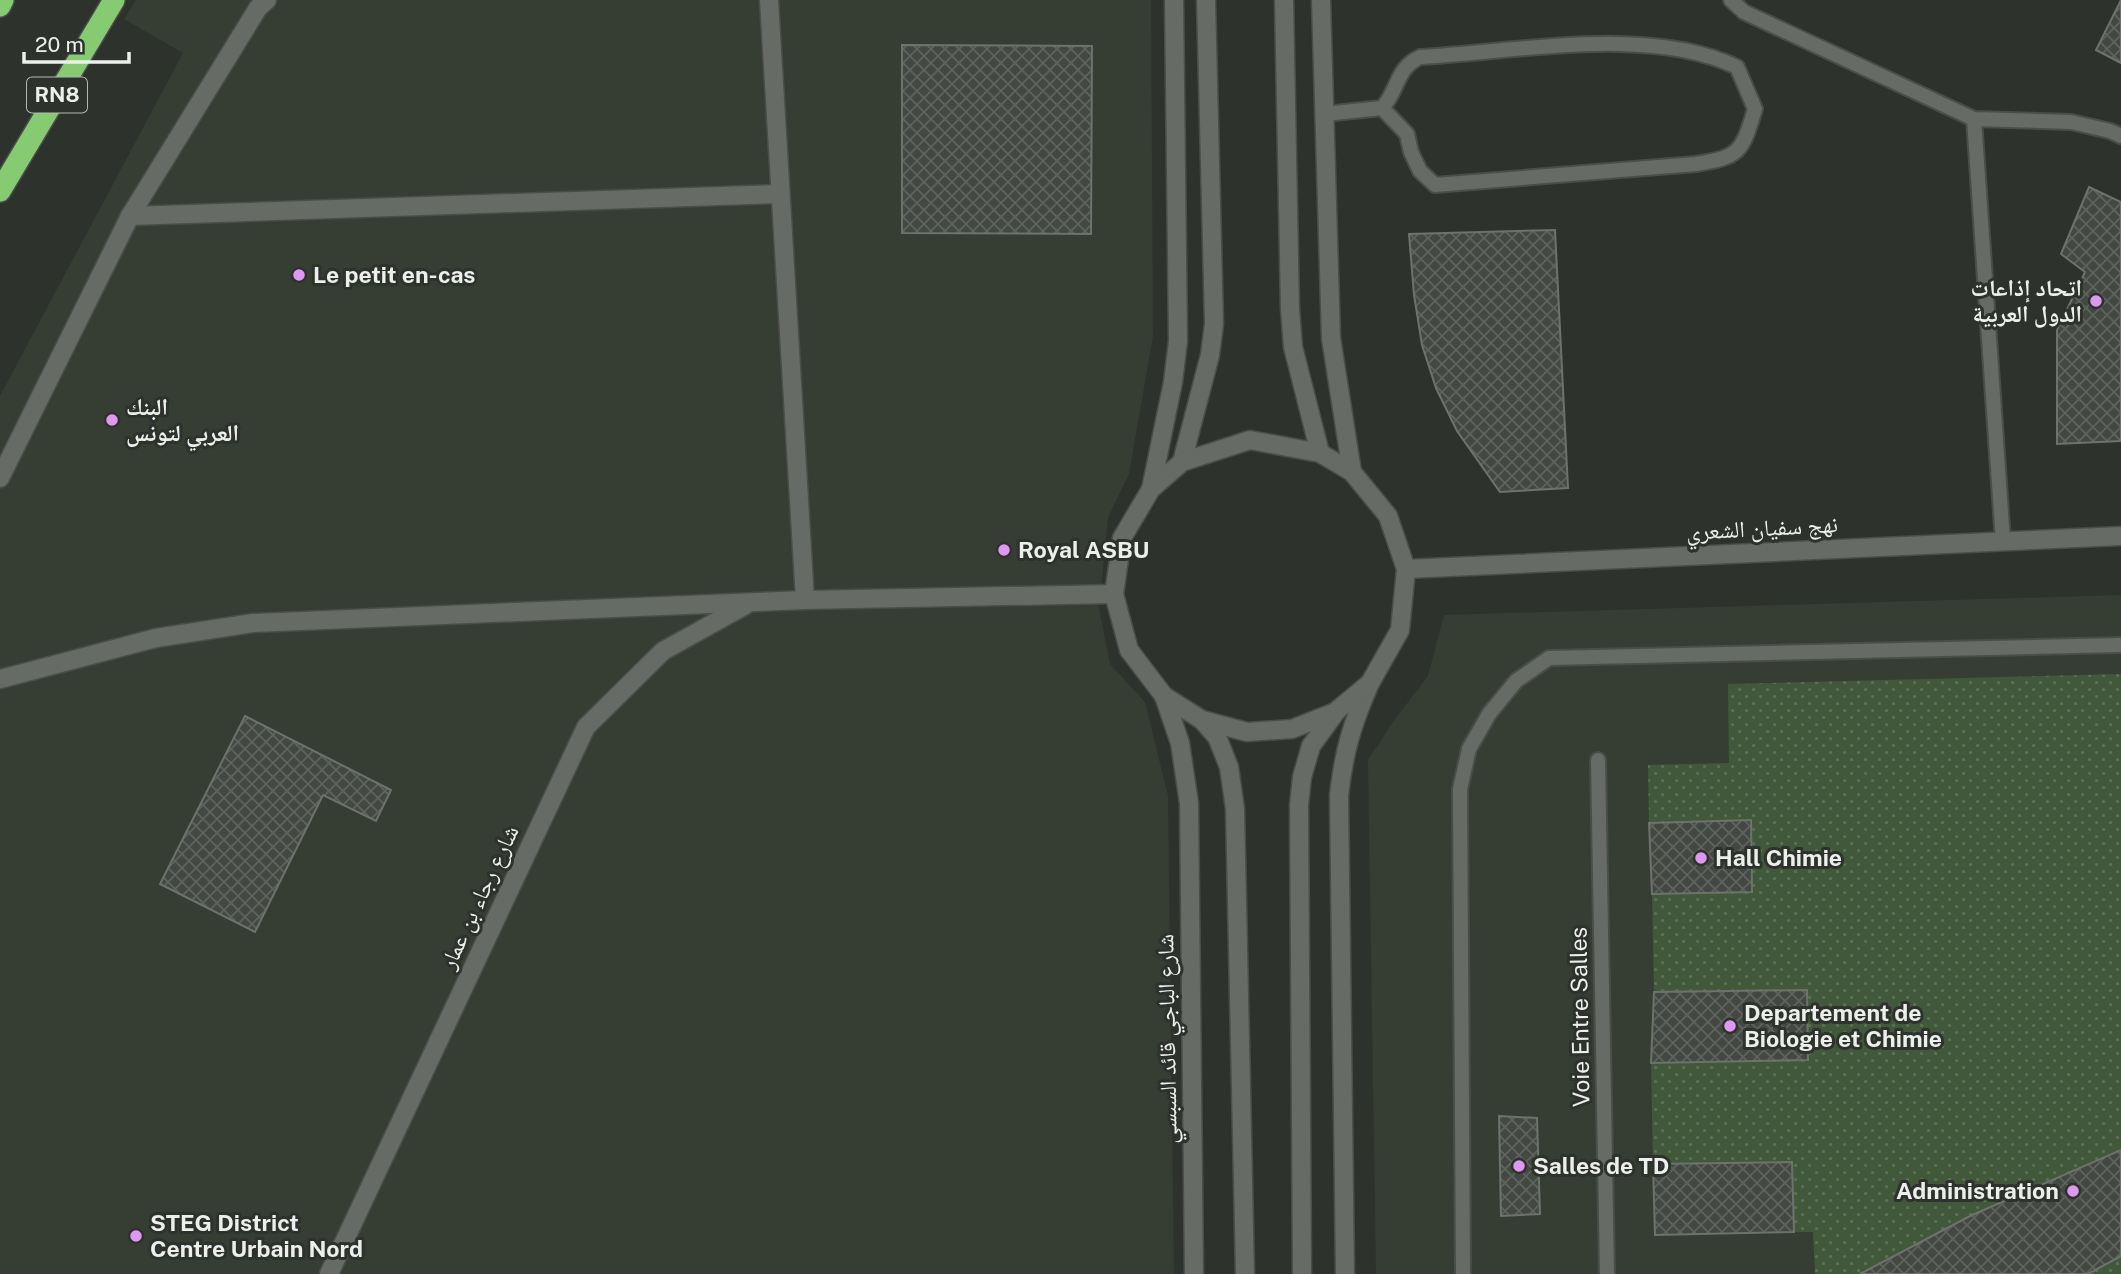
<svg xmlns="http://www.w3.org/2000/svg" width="2121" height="1274" viewBox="0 0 2121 1274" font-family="'Public Sans','Noto Naskh Arabic',sans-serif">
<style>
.built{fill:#363e34}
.park{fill:url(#park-dots)}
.building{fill:url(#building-cross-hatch);stroke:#6d726c;stroke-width:2}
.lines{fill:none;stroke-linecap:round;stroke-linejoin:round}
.service-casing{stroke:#4a4d49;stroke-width:18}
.minor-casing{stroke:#4a4d49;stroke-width:21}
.tertiary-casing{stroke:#4a4d49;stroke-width:21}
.motorway-casing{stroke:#4a4d49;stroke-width:24}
.service{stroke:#666b65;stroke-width:14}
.minor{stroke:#666b65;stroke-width:18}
.tertiary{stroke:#666b65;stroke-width:18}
.motorway{stroke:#86cb72;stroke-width:21}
.poi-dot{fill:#df98f1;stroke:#2e322d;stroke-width:2.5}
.labels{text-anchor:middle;stroke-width:6;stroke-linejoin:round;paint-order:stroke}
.shield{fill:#2e322d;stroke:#b4b6b3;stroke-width:2}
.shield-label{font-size:21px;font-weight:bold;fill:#edefec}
.poi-label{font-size:23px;font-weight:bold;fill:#edefec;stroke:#2e322d;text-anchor:start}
.street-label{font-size:23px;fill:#edefec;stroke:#2e322d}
</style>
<defs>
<pattern id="park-dots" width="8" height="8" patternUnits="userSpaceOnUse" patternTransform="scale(1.75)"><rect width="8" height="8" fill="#41593a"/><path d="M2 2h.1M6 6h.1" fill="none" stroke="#5d7157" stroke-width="1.8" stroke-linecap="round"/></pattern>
<pattern id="building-cross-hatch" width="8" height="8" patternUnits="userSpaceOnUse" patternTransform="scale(1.75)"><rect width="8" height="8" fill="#444843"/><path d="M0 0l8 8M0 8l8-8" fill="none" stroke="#5f635e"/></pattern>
</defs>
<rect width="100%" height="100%" fill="#2e322d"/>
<g class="built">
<polygon points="136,0 1151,0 1153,336 1129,474 1108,517 1099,609 1110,664 1145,702 1168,796 1174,1274 0,1274 0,396 183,53 124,19"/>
<polygon points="2121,595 2121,1274 1376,1274 1368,760 1395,719 1428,676 1444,615"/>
</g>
<g class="park">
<polygon points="2121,674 2121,1150 1970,1216 1860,1274 1815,1274 1813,1232 1794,1232 1792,1162 1653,1164 1651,1063 1808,1059 1807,990 1654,992 1652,894 1752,892 1751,821 1649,823 1648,765 1729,763 1728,684"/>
<polygon points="2121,1256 2121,1274 2088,1274"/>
</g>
<g class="building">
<polygon points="2121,0 2121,63 2096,50"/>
<polygon points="902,45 1092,46 1091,234 902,233"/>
<polygon points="2089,187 2121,202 2121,441 2057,444 2057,330 2085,272 2061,254"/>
<polygon points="1555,230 1568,488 1500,492 1457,431 1436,388 1422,345 1414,295 1409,234"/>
<polygon points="245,716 391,790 376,821 323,795 255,932 160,884"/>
<polygon points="1751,820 1752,892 1652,894 1649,823"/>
<polygon points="1807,990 1808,1060 1651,1063 1654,992"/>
<polygon points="1499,1116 1537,1118 1540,1214 1501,1216"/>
<polygon points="2121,1150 2121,1256 2088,1274 1860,1274 1970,1216"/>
<polygon points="1792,1162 1794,1232 1655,1235 1653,1164"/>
</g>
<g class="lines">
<g class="service-casing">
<g id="service">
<polyline points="1731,0 1744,12 1974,119 2071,122 2110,131 2121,136"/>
<path d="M 1324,114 L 1382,108 C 1399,90 1395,69 1420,57 C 1515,52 1650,25 1737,67 L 1755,109 C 1742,152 1740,157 1696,164 L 1435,185 L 1420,171 L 1411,152 L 1407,134 L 1382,108"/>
<polyline points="1974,119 2003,542"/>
<polyline points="1598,760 1607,1274"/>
<polyline points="1463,1274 1460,789 1469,749 1489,714 1516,681 1549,658 2121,645"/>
</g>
</g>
<g class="minor-casing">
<g id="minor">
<polyline points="769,0 805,600"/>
<polyline points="130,216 779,194"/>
<polyline points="0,478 130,216 258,8 267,0"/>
<polyline points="1406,569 2121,536"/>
<polyline points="0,679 156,638 253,623 805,600 1114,594"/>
<polyline points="1164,696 1180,743 1189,803 1194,1274"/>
<polyline points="329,1274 586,727 663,651 744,606"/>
<path d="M 1345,1274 L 1339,795 C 1344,751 1352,724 1370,683"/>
</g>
</g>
<g class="tertiary-casing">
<g id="tertiary">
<polyline points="1284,0 1290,309 1293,347 1320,453"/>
<polyline points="1321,0 1331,338 1352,472"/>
<polyline points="1182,462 1210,355 1214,324 1206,0"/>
<polyline points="1151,489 1173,382 1178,341 1174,0"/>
<polyline points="1202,720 1247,732 1292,729 1335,712 1370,683 1400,630 1406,569 1388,516 1352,472 1320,453 1250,440 1182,462 1151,489 1122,538 1114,594 1129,650 1164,696 1202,720 1217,737 1229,767 1235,809 1245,1274"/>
<polyline points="1302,1274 1299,805 1302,777 1311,746 1335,713"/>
</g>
</g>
<g class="motorway-casing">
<g id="motorway">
<polyline points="0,6 3,0"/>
<polyline points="0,191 114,0"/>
</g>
</g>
<use href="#service" class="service"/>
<use href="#minor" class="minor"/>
<use href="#tertiary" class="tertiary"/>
<use href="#motorway" class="motorway"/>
</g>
<g class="poi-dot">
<circle cx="299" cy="275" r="7"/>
<circle cx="2096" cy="301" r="7"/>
<circle cx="112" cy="420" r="7"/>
<circle cx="1004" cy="550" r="7"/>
<circle cx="1701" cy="858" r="7"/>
<circle cx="1730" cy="1026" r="7"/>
<circle cx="1519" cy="1166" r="7"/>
<circle cx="2073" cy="1191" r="7"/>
<circle cx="136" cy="1236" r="7"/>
</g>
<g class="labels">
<rect class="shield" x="27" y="77.5" width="60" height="35" rx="5"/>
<g class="shield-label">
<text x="57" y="102">RN8</text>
</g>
<g class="poi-label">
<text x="313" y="283">Le petit en-cas</text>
<text x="2082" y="296" text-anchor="end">اتحاد إذاعات<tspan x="2082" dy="26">الدول العربية</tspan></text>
<text x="126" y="415">البنك<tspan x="126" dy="26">العربي لتونس</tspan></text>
<text x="1018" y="558">Royal ASBU</text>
<text x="1715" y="866">Hall Chimie</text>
<text x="1744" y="1021">Departement de<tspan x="1744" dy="26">Biologie et Chimie</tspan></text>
<text x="1533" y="1174">Salles de TD</text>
<text x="2059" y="1199" text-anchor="end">Administration</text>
<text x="150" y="1231">STEG District<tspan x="150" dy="26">Centre Urbain Nord</tspan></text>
</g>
<g class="street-label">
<text transform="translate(1762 528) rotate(-3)" y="8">نهج سفيان الشعري</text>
<text transform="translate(479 897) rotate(-65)" y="8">شارع رجاء بن عمار</text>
<text transform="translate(1580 1017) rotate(-91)" y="8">Voie Entre Salles</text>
<text transform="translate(1167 1039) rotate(-91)" y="8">شارع الباجي قائد السبسي</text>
</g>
</g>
<path d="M24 52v10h105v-10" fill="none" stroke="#edefec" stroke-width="3.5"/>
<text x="35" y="52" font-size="21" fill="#edefec" stroke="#2e322d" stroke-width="5" paint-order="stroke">20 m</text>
</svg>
